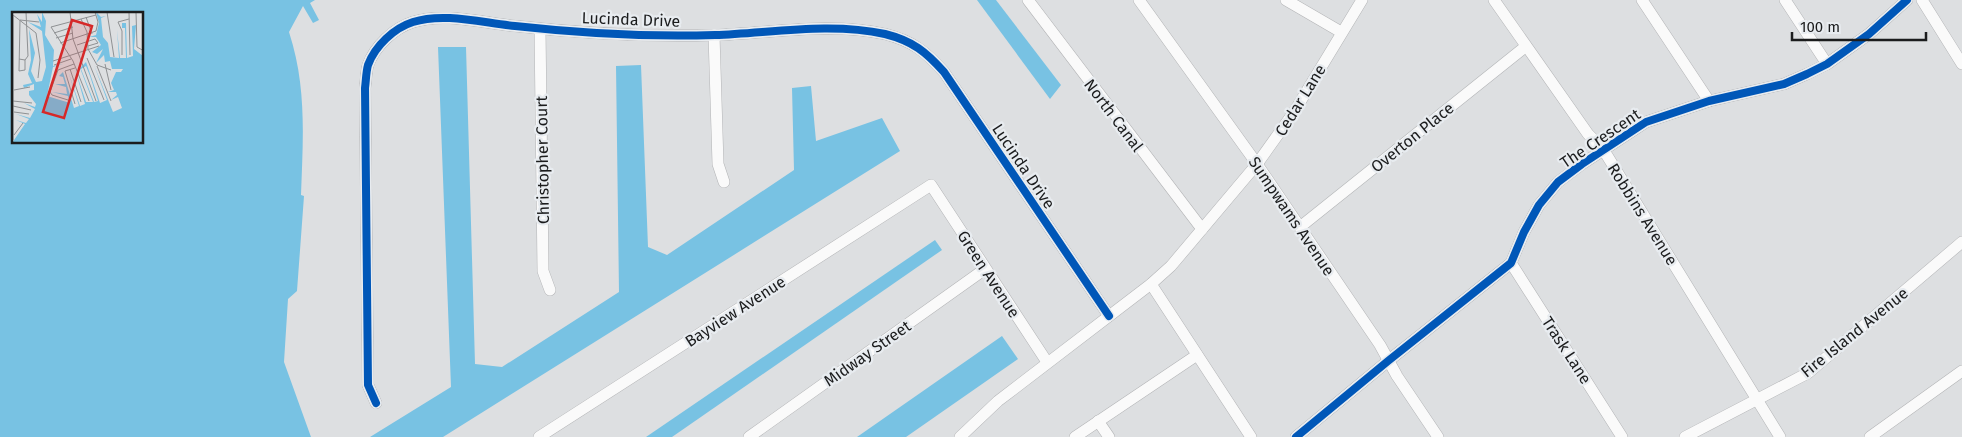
<svg xmlns="http://www.w3.org/2000/svg" width="1962" height="437" viewBox="0 0 1962 437" font-family="'Fira Sans',sans-serif">
<style>
.water{fill:#78c2e3;fill-rule:evenodd}
.lines{fill:none;stroke-linecap:round;stroke-linejoin:round}
.minor-casing{stroke:#b3b4b6;stroke-width:12}
.minor{stroke:#fafafa;stroke-width:11}
.cycleway-casing{stroke:#e8ecf0;stroke-width:11}
.cycleway{stroke:#0057b8;stroke-width:8}
.labels{text-anchor:middle;stroke-width:4.5;stroke-linejoin:round;paint-order:stroke}
.street-label{font-size:16px;fill:#1b1c1d;stroke:#e8ecf0}
.inset-road{fill:none;stroke:#8f9193;stroke-width:1}
.view{fill:#d62828;fill-opacity:0.15;stroke:#d62828;stroke-width:2.5}
.inset-edge{fill:none;stroke:#1b1c1d;stroke-width:2.5}
</style>
<rect width="100%" height="100%" fill="#dddfe1"/>
<g class="water">
<path d="M 0,0 L 315,0 L 310,3 L 319,20 L 313,23 L 303,6 L 289,32 C 307,87 303,138 301,195 L 304,196 L 297,291 L 288,299 L 284,362 L 311,437 L 0,437 ZM 14,14 L 142,14 L 142,142 L 14,142 Z"/>
<polygon points="977,0 996,0 1061,85 1050,99"/>
<polygon points="438,47 466,47 475,364 502,367 619,292 616,66 641,65 648,247 667,255 794,170 792,88 811,86 816,141 882,118 900,151 443,437 370,437 451,387"/>
<polygon points="935,240 942,250 672,437 646,437"/>
<polygon points="1002,336 1018,359 906,437 857,437"/>
</g>
<g class="lines">
<g class="minor-casing">
<g id="minor">
<polyline points="1028,0 1202,229"/>
<polyline points="1139,0 1257,164 1380,345 1397,376 1438,437"/>
<polyline points="1286,0 1341,32"/>
<polyline points="1494,0 1588,134 1603,149 1780,437"/>
<polyline points="1642,0 1709,101"/>
<polyline points="1785,0 1827,64"/>
<polyline points="1922,0 1962,64"/>
<polyline points="540,29 543,271 550,290"/>
<polyline points="714,35 718,164 724,182"/>
<polyline points="1300,227 1525,47"/>
<polyline points="1511,263 1622,437"/>
<polyline points="1151,284 1251,437"/>
<path d="M 376,403 L 368,385 L 365,88 C 366,81 366,72 368,65 C 375,46 394,28 413,22 C 444,12 483,23 515,26 C 578,33 651,37 715,35 C 771,33 830,22 885,34 C 913,41 926,52 944,72 L 1109,316"/>
<polyline points="1098,421 1109,437"/>
<polyline points="539,437 931,185 1047,362"/>
<polyline points="749,437 985,269"/>
<polyline points="960,437 998,401 1151,284 1171,266 1257,164 1294,112 1362,0"/>
<polyline points="1075,437 1197,355"/>
<polyline points="1296,437 1388,361 1511,263 1524,232 1539,205 1558,182 1582,164 1646,122 1709,101 1784,84 1807,74 1827,64 1869,34 1907,0"/>
<polyline points="1685,437 1808,373 1962,242"/>
<polyline points="1870,437 1962,371"/>
</g>
</g>
<use href="#minor" class="minor"/>
<g class="cycleway-casing">
<g id="cycleway">
<path d="M 376,403 L 368,385 L 365,88 C 366,81 366,72 368,65 C 375,46 394,28 413,22 C 444,12 483,23 515,26 C 578,33 651,37 715,35 C 771,33 830,22 885,34 C 913,41 926,52 944,72 L 1109,316"/>
<polyline points="1296,437 1388,361 1511,263 1524,232 1539,205 1558,182 1582,164 1646,122 1709,101 1784,84 1807,74 1827,64 1869,34 1907,0"/>
</g>
</g>
<use href="#cycleway" class="cycleway"/>
</g>
<g class="labels">
<g class="street-label">
<text transform="translate(631 19) rotate(2)" y="6">Lucinda Drive</text>
<text transform="translate(1300 100) rotate(-58)" y="6">Cedar Lane</text>
<text transform="translate(1114 115) rotate(53)" y="6">North Canal</text>
<text transform="translate(1412 137) rotate(-39)" y="6">Overton Place</text>
<text transform="translate(1600 138) rotate(-34)" y="6">The Crescent</text>
<text transform="translate(542 160) rotate(-91)" y="6">Christopher Court</text>
<text transform="translate(1024 166) rotate(56)" y="6">Lucinda Drive</text>
<text transform="translate(1643 214) rotate(58)" y="6">Robbins Avenue</text>
<text transform="translate(1292 216) rotate(56)" y="6">Sumpwams Avenue</text>
<text transform="translate(989 274) rotate(57)" y="6">Green Avenue</text>
<text transform="translate(735 311) rotate(-33)" y="6">Bayview Avenue</text>
<text transform="translate(1854 332) rotate(-39)" y="6">Fire Island Avenue</text>
<text transform="translate(1567 350) rotate(57)" y="6">Trask Lane</text>
<text transform="translate(867 353) rotate(-35)" y="6">Midway Street</text>
</g>
</g>
<g transform="translate(12 12)">
<rect width="131" height="131" fill="#dddfe1"/>
<path d="M 30,0 L 34,9 L 33,23 L 42,38 L 41,54 L 51,52 L 41,55 L 35,84 L 58,91 L 56,84 L 40,80 L 55,82 L 54,75 L 43,72 L 53,72 L 51,65 L 47,64 L 51,60 L 62,96 L 67,94 L 56,59 L 68,94 L 73,92 L 63,57 L 74,90 L 81,90 L 68,56 L 74,50 L 88,91 L 95,88 L 82,53 L 101,100 L 110,96 L 106,85 L 99,88 L 105,83 L 104,80 L 96,80 L 102,78 L 99,71 L 104,60 L 109,60 L 111,57 L 100,57 L 98,49 L 93,50 L 92,43 L 84,51 L 91,37 L 85,42 L 80,40 L 89,33 L 84,25 L 77,25 L 84,23 L 87,11 L 84,0 L 89,5 L 94,4 L 89,6 L 91,25 L 96,31 L 98,45 L 107,46 L 105,18 L 108,46 L 114,46 L 113,16 L 110,16 L 110,11 L 114,11 L 115,46 L 121,44 L 120,14 L 124,13 L 122,37 L 131,44 L 131,131 L 0,131 L 13,112 L 4,108 L 14,111 L 17,107 L 4,102 L 18,106 L 23,97 L 12,91 L 23,95 L 24,92 L 17,83 L 17,79 L 22,78 L 22,72 L 12,76 L 11,73 L 20,71 L 16,62 L 19,48 L 17,17 L 23,41 L 19,59 L 24,70 L 30,69 L 34,55 L 30,19 L 16,10 L 29,15 L 25,2 L 30,10 ZM 74,54 L 78,64 L 86,89 L 82,90 L 69,57 Z" fill="#78c2e3" fill-rule="evenodd"/>
<path class="inset-road" d="M 58,0 L 61,27 L 84,89M 83,0 L 86,10 L 84,19M 95,0 L 102,45M 117,0 L 118,43M 124,0 L 125,35 L 132,39M 1,3 L 24,21 L 28,48 L 26,66M 1,4 L 1,128M 74,5 L 80,22M 69,7 L 75,20 L 76,37 L 85,53 L 99,58M 42,21 L 61,15M 44,26 L 61,21M 48,31 L 84,19M 65,33 L 83,27 L 86,31 L 76,34M 110,43 L 110,19 L 106,10 L 117,7M 75,46 L 92,88M 7,47 L 13,48 L 16,44 L 14,0M 13,48 L 13,58 L 7,59 L 8,8 L 27,10M 41,49 L 87,34M 93,52 L 99,78M 42,53 L 59,47M 85,54 L 99,89M 58,57 L 69,90M 2,78 L 18,75M 56,88 L 40,83 L 38,80 L 46,58 L 62,52M 1,89 L 20,91M 77,89 L 61,49 L 39,15 L 84,3M 63,92 L 53,59 L 63,56M 1,94 L 19,98M 2,100 L 17,102M 2,123 L 11,111"/>
<path class="view" d="M 60,8 L 80,14 L 52,106 L 31,100 Z"/>
<rect width="131" height="131" class="inset-edge"/>
</g>
<path d="M1792 32v8h134v-8" fill="none" stroke="#1b1c1d" stroke-width="2.5"/>
<text x="1800" y="32" font-size="15" fill="#1b1c1d" stroke="#e8ecf0" stroke-width="4" paint-order="stroke">100 m</text>
</svg>
